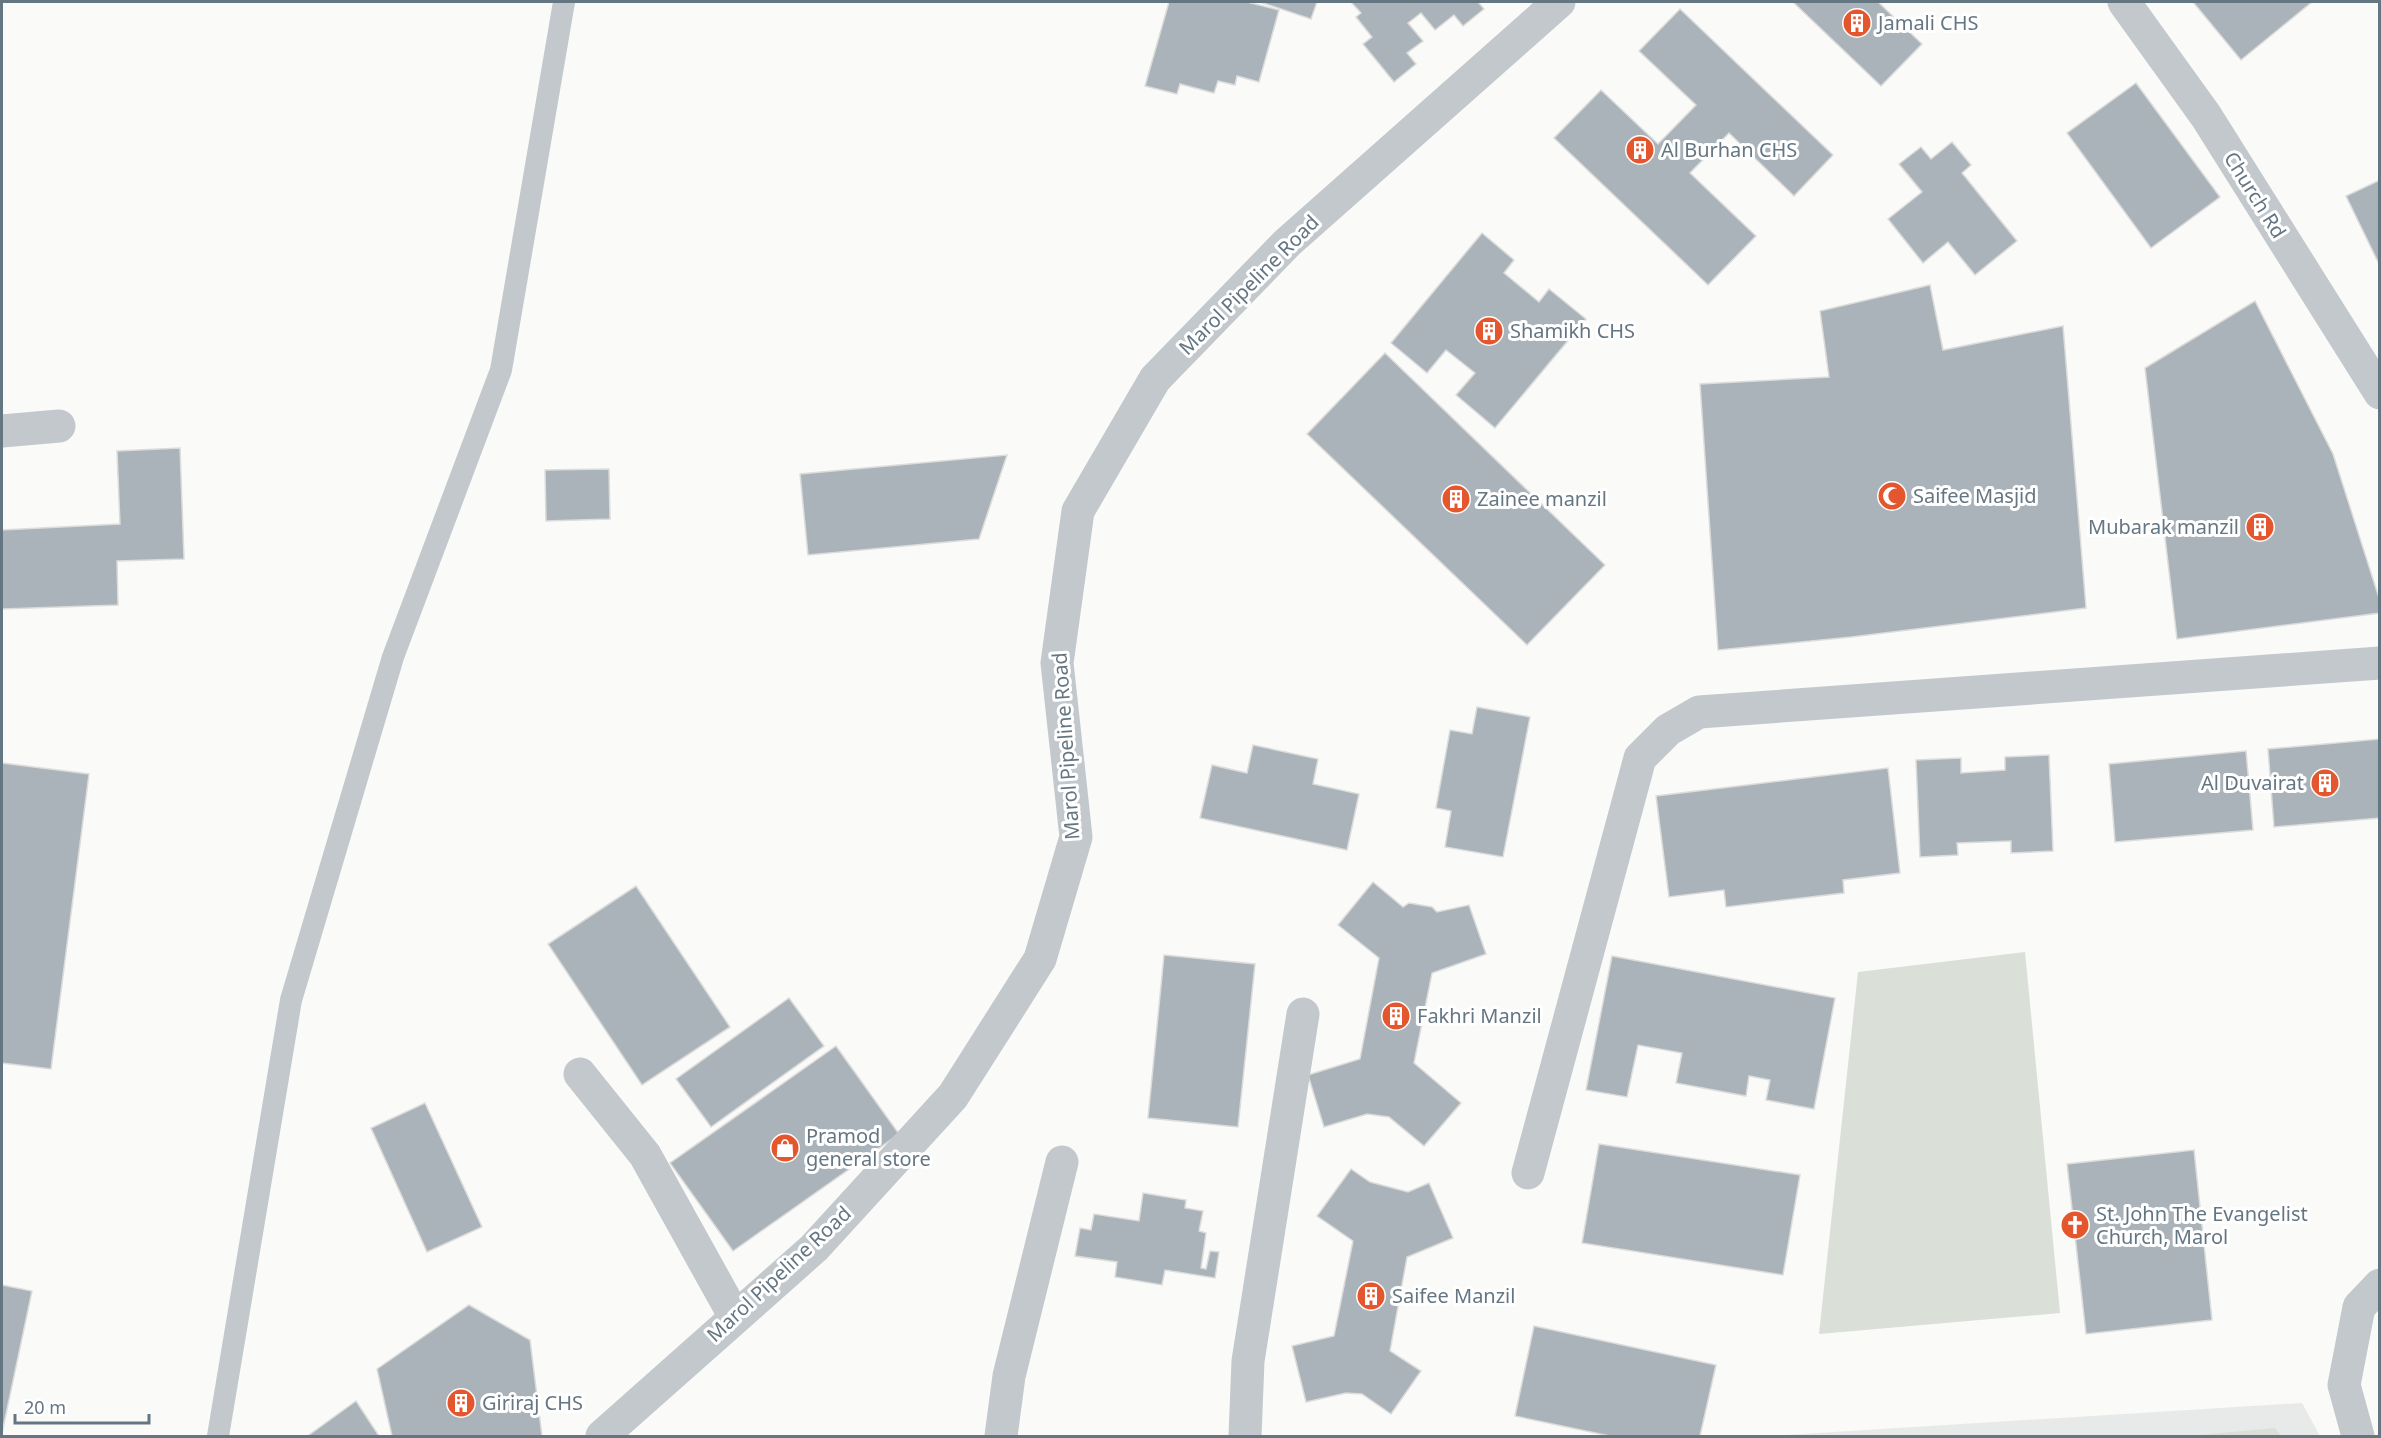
<svg xmlns="http://www.w3.org/2000/svg" width="2381" height="1438" viewBox="0 0 2381 1438" font-family="'Noto Sans',sans-serif">
<style>
.built{fill:#e8e9e9}
.green{fill:#dadfd7}
.building{fill:#aab3b9;stroke:#dcdcda;stroke-width:1.5}
.lines{fill:none;stroke-linecap:round;stroke-linejoin:round}
.lane{stroke:#c3c8cc;stroke-width:22}
.street{stroke:#c3c8cc;stroke-width:33}
.labels{text-anchor:middle;stroke-width:6;stroke-linejoin:round;paint-order:stroke}
.poi-label{font-size:20px;fill:#657683;stroke:#fff;text-anchor:start}
.street-label{font-size:20px;fill:#657683;stroke:#fff}
</style>
<rect width="100%" height="100%" fill="#fafaf8"/>
<polygon class="built" points="2302,1403 2320,1436 1786,1436 1786,1435"/>
<g class="green">
<polygon points="2025,952 2060,1313 1819,1334 1858,972"/>
<polygon points="2275,1428 2281,1436 2189,1436"/>
</g>
<g class="building">
<polygon points="1169,2 1247,2 1279,10 1259,82 1237,76 1235,85 1218,81 1214,93 1180,84 1177,94 1145,86"/>
<polygon points="1260,2 1317,2 1311,19"/>
<polygon points="1351,2 1478,2 1484,9 1463,26 1454,15 1435,30 1421,13 1408,23 1423,41 1407,53 1416,64 1394,82 1363,44 1372,37 1356,17 1361,13"/>
<polygon points="1793,2 1878,2 1922,44 1881,86"/>
<polygon points="2193,2 2312,2 2241,60"/>
<polygon points="1680,9 1833,155 1794,196 1729,133 1690,173 1756,236 1708,285 1554,138 1601,90 1658,144 1696,105 1639,51"/>
<polygon points="2136,83 2220,197 2151,248 2067,133"/>
<polygon points="1952,142 1971,165 1962,173 2017,241 1975,275 1948,242 1923,263 1888,219 1922,192 1899,164 1921,147 1931,159"/>
<polygon points="2380,180 2380,266 2346,196"/>
<polygon points="1482,233 1514,260 1504,273 1539,302 1549,289 1586,319 1495,428 1456,395 1475,373 1446,350 1427,373 1391,343"/>
<polygon points="1930,285 1943,350 2063,326 2086,608 1851,637 1718,650 1700,384 1829,377 1820,311"/>
<polygon points="2255,301 2333,454 2380,601 2380,613 2177,639 2145,368"/>
<polygon points="1385,353 1605,565 1527,645 1307,434"/>
<polygon points="180,448 184,559 117,561 118,605 2,609 2,530 120,524 117,451"/>
<polygon points="1007,455 979,539 808,555 800,474"/>
<polygon points="609,469 610,519 546,521 545,470"/>
<polygon points="1477,707 1530,717 1503,857 1445,847 1451,811 1436,808 1450,730 1472,734"/>
<polygon points="2380,739 2380,818 2274,827 2268,749"/>
<polygon points="1253,745 1318,759 1313,784 1359,794 1347,850 1200,818 1212,765 1247,773"/>
<polygon points="2246,751 2253,830 2115,842 2109,764"/>
<polygon points="2049,755 2053,851 2011,853 2011,841 1957,843 1958,855 1920,857 1916,760 1961,758 1961,773 2005,770 2005,757"/>
<polygon points="2,763 89,774 51,1069 2,1063"/>
<polygon points="1888,768 1900,873 1843,880 1844,893 1726,907 1724,890 1669,897 1656,796"/>
<polygon points="1373,882 1403,907 1409,903 1432,907 1437,912 1469,905 1486,954 1432,973 1414,1063 1461,1103 1424,1146 1389,1117 1367,1114 1324,1127 1308,1075 1360,1059 1379,958 1338,925"/>
<polygon points="636,886 730,1027 642,1085 548,944"/>
<polygon points="1164,955 1255,964 1238,1127 1148,1118"/>
<polygon points="1612,956 1835,998 1814,1109 1766,1100 1770,1080 1749,1076 1746,1096 1676,1083 1682,1053 1638,1045 1627,1097 1586,1090"/>
<polygon points="789,998 824,1046 711,1127 676,1079"/>
<polygon points="836,1046 899,1134 733,1251 670,1163"/>
<polygon points="425,1103 482,1227 427,1252 371,1128"/>
<polygon points="1599,1144 1800,1175 1783,1275 1582,1243"/>
<polygon points="2194,1150 2212,1320 2086,1334 2067,1164"/>
<polygon points="1351,1169 1370,1182 1408,1192 1429,1183 1453,1238 1407,1257 1390,1351 1421,1371 1391,1414 1362,1394 1346,1393 1306,1402 1292,1346 1334,1336 1353,1241 1317,1216"/>
<polygon points="1143,1193 1186,1200 1185,1208 1203,1211 1199,1231 1206,1233 1201,1268 1206,1269 1210,1251 1219,1252 1215,1278 1165,1270 1162,1285 1115,1277 1117,1262 1075,1256 1080,1228 1091,1230 1094,1214 1139,1221"/>
<polygon points="2,1285 32,1291 2,1433"/>
<polygon points="469,1305 530,1340 542,1436 392,1436 377,1369"/>
<polygon points="1534,1326 1716,1365 1700,1436 1610,1436 1515,1416"/>
<polygon points="356,1401 379,1436 310,1436 309,1435"/>
</g>
<g class="lines">
<polyline class="lane" points="218,1436 291,1000 393,657 501,370 564,2"/>
<g class="street">
<polyline points="2124,2 2206,116 2380,393"/>
<polyline points="2,431 59,426"/>
<polyline points="580,1074 645,1155 735,1317"/>
<polyline points="1528,1173 1640,758 1668,730 1699,712 2380,663"/>
<polyline points="602,1436 814,1248 953,1096 1040,959 1076,837 1057,663 1078,511 1155,379 1287,243 1559,2"/>
<polyline points="1001,1436 1009,1376 1062,1162"/>
<polyline points="1245,1436 1248,1361 1303,1014"/>
<polyline points="2358,1436 2344,1385 2359,1307 2380,1285"/>
</g>
</g>
<defs>
<g id="building-disc" transform="scale(1.5)"><circle r="9.5" fill="#e4572e" stroke="#fff"/><path d="M-4-6H4V6H1V3H-1V6H-4ZM-2.5-4.3h1.7v1.8h-1.7ZM.8-4.3h1.7v1.8H.8ZM-2.5-1h1.7V.8h-1.7ZM.8-1h1.7V.8H.8Z" fill="#fff"/></g>
<g id="mosque-disc" transform="scale(1.5)"><circle r="9.5" fill="#e4572e" stroke="#fff"/><path d="M3.5-4.9A6 6 0 1 0 3.5 4.9A5 5 0 1 1 3.5-4.9Z" fill="#fff"/></g>
<g id="shop-disc" transform="scale(1.5)"><circle r="9.5" fill="#e4572e" stroke="#fff"/><path d="M-5-2.5h2.3a2.7 3.5 0 0 1 5.4 0H5L5.5 6h-11ZM-1.5-2.5h3a1.5 2.3 0 0 0-3 0Z" fill="#fff"/></g>
<g id="church-disc" transform="scale(1.5)"><circle r="9.5" fill="#e4572e" stroke="#fff"/><path d="M-1.2-6h2.4v3.5h3.3v2.4h-3.3V6h-2.4V-.1h-3.3v-2.4h3.3Z" fill="#fff"/></g>
</defs>
<g fill-rule="evenodd">
<use href="#building-disc" x="1857" y="23"/>
<use href="#building-disc" x="1640" y="150"/>
<use href="#building-disc" x="1489" y="331"/>
<use href="#mosque-disc" x="1892" y="496"/>
<use href="#building-disc" x="1456" y="499"/>
<use href="#building-disc" x="2260" y="527"/>
<use href="#building-disc" x="2325" y="783"/>
<use href="#building-disc" x="1396" y="1016"/>
<use href="#shop-disc" x="785" y="1148"/>
<use href="#church-disc" x="2075" y="1225"/>
<use href="#building-disc" x="1371" y="1296"/>
<use href="#building-disc" x="461" y="1403"/>
</g>
<g class="labels">
<g class="poi-label">
<text x="1878" y="30">Jamali CHS</text>
<text x="1661" y="157">Al Burhan CHS</text>
<text x="1510" y="338">Shamikh CHS</text>
<text x="1913" y="503">Saifee Masjid</text>
<text x="1477" y="506">Zainee manzil</text>
<text x="2239" y="534" text-anchor="end">Mubarak manzil</text>
<text x="2304" y="790" text-anchor="end">Al Duvairat</text>
<text x="1417" y="1023">Fakhri Manzil</text>
<text x="806" y="1143">Pramod<tspan x="806" dy="23">general store</tspan></text>
<text x="2096" y="1221">St. John The Evangelist<tspan x="2096" dy="23">Church, Marol</tspan></text>
<text x="1392" y="1303">Saifee Manzil</text>
<text x="482" y="1410">Giriraj CHS</text>
</g>
<g class="street-label">
<text transform="translate(2255 195) rotate(58)" y="7">Church Rd</text>
<text transform="translate(1249 285) rotate(-45)" y="7">Marol Pipeline Road</text>
<text transform="translate(1066 746) rotate(-94)" y="7">Marol Pipeline Road</text>
<text transform="translate(779 1274) rotate(-43)" y="7">Marol Pipeline Road</text>
</g>
</g>
<rect width="2381" height="1438" fill="none" stroke="#657683" stroke-width="6"/>
<path d="M15 1414v9h134v-9" fill="none" stroke="#657683" stroke-width="3"/>
<text x="24" y="1414" font-size="18" fill="#657683" stroke="#ffffff" stroke-width="4.5" paint-order="stroke">20 m</text>
</svg>
